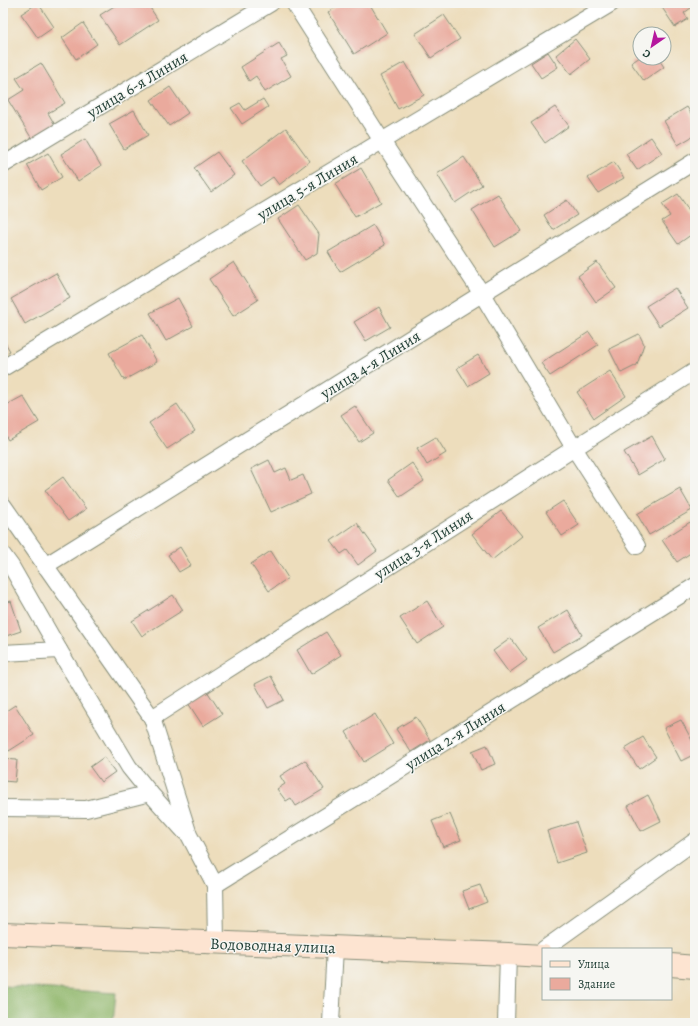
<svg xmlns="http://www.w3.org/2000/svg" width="698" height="1026" viewBox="0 0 698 1026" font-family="Alegreya,serif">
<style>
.forest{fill:#91b76c;stroke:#587a50}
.building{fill:#eaaa9d}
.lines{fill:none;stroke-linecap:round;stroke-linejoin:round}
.street-casing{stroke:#868d78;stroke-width:18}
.secondary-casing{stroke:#868d78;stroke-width:24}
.street{stroke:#fff;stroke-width:16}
.secondary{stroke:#fde4d1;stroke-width:22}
.labels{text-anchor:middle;stroke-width:3;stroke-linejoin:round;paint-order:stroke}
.street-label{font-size:16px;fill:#1f3d34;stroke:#f6f6f2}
</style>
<rect width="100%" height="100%" fill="#f6f6f2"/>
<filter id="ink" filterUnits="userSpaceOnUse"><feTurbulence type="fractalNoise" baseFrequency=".025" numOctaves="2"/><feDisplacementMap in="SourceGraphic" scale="8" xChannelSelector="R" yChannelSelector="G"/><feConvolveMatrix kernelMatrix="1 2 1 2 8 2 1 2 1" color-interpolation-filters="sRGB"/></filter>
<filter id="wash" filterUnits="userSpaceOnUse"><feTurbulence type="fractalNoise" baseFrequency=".012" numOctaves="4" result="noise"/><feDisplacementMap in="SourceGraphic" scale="16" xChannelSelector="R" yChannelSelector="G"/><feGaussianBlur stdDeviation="0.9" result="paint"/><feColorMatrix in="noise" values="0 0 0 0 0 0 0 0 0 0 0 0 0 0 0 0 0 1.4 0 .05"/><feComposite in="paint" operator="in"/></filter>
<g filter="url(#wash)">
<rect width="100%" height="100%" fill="#edddbc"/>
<polygon class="forest" points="3,986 116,993 113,1023 3,1023"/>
<g id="blocks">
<g class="building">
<polygon points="38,3 54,27 38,38 21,14"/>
<polygon points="119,3 137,3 140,8 147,3 158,20 120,45 100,15"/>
<polygon points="343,3 369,3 387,33 354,54 328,12"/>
<polygon points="659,3 695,3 695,5 684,13 688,19 675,27"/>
<polygon points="444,15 460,39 431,58 415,34"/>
<polygon points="83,23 97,44 76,59 62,38"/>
<polygon points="575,39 590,59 571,74 556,55"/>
<polygon points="279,43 287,56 281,59 291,76 265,92 256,76 249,81 241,67"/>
<polygon points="548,52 558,67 541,78 531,63"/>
<polygon points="640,57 658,58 664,67 644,81 631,63"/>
<polygon points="405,62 424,95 398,109 380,76"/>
<polygon points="41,63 65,103 48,113 55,125 32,139 8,100 24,90 16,78"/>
<polygon points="170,87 188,113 169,126 151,100"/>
<polygon points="263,99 268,107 242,124 231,108 240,103 245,110"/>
<polygon points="555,107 569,126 545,143 531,123"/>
<polygon points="687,107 695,120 695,135 678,145 664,121"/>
<polygon points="134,110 148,135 124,149 109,124"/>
<polygon points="286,128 310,161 279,185 273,177 260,186 242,161"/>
<polygon points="651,137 662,153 637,170 626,154"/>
<polygon points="85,139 101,166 78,181 61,154"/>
<polygon points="217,152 234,175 211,192 194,168"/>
<polygon points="48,153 62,177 41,190 27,165"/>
<polygon points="464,157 482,185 455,203 437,174"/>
<polygon points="614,162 624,178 598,193 588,178"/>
<polygon points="361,168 381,202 355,217 335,184"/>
<polygon points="498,194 521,231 495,247 472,210"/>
<polygon points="678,194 695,219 695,232 678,244 662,221 670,216 662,204"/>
<polygon points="567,200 577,215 553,230 544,215"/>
<polygon points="299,205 319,234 317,253 305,260 278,219"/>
<polygon points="373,225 385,245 340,272 328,252"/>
<polygon points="234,262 258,300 233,316 209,279"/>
<polygon points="597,262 616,288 596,302 578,276"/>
<polygon points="56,273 70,298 25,324 11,299"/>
<polygon points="675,288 688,308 659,326 646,306"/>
<polygon points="178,298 193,326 166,341 150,313"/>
<polygon points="379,307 390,327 366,341 354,322"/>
<polygon points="589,332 598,345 550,376 541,363"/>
<polygon points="639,334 644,344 637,365 621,373 609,349"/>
<polygon points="142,335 157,362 124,380 109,353"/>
<polygon points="3,339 10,351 3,355"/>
<polygon points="478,355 489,373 468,386 457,368"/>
<polygon points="610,371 626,396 594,418 577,392"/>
<polygon points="23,396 39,422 8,440 3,432 3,407"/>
<polygon points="177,404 195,431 167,449 149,423"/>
<polygon points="355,406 373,433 359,442 341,415"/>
<polygon points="652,436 665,459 638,475 624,452"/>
<polygon points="436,437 446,453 427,465 417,448"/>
<polygon points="269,460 275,473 286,468 291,480 303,475 311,494 271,512 251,469"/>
<polygon points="412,463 424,481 400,497 388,480"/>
<polygon points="63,477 86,509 68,521 45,490"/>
<polygon points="680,489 692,510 649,535 637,514"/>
<polygon points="563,501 579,525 562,536 546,512"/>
<polygon points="501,511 522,536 492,560 472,534"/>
<polygon points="690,522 695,530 695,550 677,562 662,540"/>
<polygon points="357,523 377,551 358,565 347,550 341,554 331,541"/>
<polygon points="180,547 191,565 179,572 168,555"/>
<polygon points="271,551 288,578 269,591 251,564"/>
<polygon points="173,595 183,610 142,636 132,621"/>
<polygon points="11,601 21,631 3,637 3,604"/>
<polygon points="427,601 443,627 417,644 400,618"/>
<polygon points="568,610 582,635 553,652 538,628"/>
<polygon points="326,632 341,655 311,674 297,650"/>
<polygon points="511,638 527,660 509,673 493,651"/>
<polygon points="271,676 284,700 268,708 255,684"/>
<polygon points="207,691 222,714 203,726 188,703"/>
<polygon points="15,705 34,735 9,751 3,742 3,713"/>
<polygon points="375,714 393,744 364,762 346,732"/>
<polygon points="416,717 430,740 411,752 396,729"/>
<polygon points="681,720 695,746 695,754 681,761 664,728"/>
<polygon points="643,737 656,757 639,769 625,748"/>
<polygon points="487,745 495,764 481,770 472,751"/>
<polygon points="104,757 115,772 101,782 90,767"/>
<polygon points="3,759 17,760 15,782 3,781"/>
<polygon points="305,760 324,789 296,806 291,798 286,801 277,789 285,784 280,776"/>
<polygon points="648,795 661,821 641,831 628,806"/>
<polygon points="450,814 461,840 443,847 432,821"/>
<polygon points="576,822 587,853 557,863 547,831"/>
<polygon points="480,885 487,902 469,909 462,891"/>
</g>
</g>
</g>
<g filter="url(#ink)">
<use href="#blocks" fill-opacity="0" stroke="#868d78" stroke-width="1"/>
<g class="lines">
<g class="street-casing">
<g id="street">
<polyline points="294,3 382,141 482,294 574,448 637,546"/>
<polyline points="3,165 271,3"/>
<polyline points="3,368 612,3"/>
<polyline points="3,505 152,718 189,835 215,885 216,943"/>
<polyline points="3,555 11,566 59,650 129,767 150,793 185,832"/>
<polyline points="45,566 695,161"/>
<polyline points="3,653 59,650"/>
<polyline points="152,718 695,371"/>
<polyline points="3,808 86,809 150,793"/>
<polyline points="215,885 695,586"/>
<polyline points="544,949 695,841"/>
<polyline points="331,1023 335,947"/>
<polyline points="506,1023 508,954"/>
</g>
</g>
<g class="secondary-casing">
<g id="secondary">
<polyline points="3,934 508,954 543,956"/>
<polyline points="671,965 695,967"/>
</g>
</g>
<use href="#street" class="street"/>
<use href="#secondary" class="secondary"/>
</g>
</g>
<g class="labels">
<g class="street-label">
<text transform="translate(137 84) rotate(-31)" y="6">улица 6-я Линия</text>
<text transform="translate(307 186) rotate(-31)" y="6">улица 5-я Линия</text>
<text transform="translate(370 364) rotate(-32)" y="6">улица 4-я Линия</text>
<text transform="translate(423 544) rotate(-33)" y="6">улица 3-я Линия</text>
<text transform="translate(455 735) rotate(-32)" y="6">улица 2-я Линия</text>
<text transform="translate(273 945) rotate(2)" y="6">Водоводная улица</text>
</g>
</g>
<rect width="698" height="1026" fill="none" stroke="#f6f6f2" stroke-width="16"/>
<rect x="542" y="948" width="130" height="52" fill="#f6f6f2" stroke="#a0aca6"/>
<rect x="550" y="961" width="20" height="6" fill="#fde4d1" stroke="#a0aca6"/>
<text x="578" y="968" font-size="12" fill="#1f3d34">Улица</text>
<rect x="550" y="978" width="20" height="12" fill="#eaaa9d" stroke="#a0aca6"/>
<text x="578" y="988" font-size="12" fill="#1f3d34">Здание</text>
<g transform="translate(652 46) rotate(214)"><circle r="19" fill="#f6f6f2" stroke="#a0aca6"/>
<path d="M0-3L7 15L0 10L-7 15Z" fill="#b5179e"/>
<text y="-6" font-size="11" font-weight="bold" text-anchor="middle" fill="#1f3d34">С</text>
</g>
</svg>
